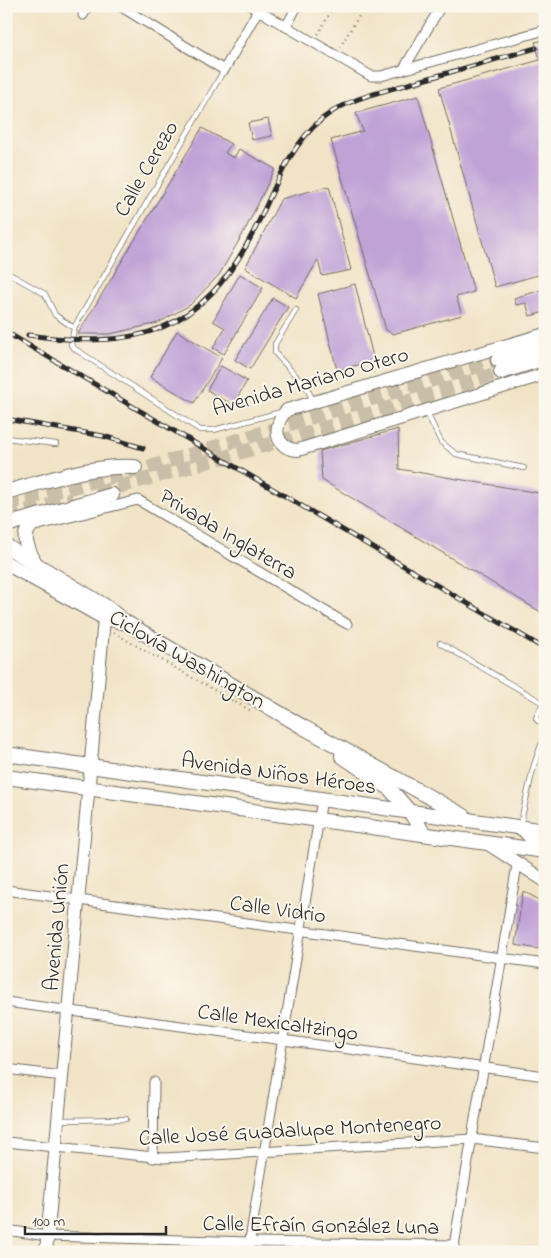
<svg xmlns="http://www.w3.org/2000/svg" width="551" height="1258" viewBox="0 0 551 1258" font-family="'Indie Flower',sans-serif">
<style>
.building{fill:#c0a2d7}
.lines{fill:none;stroke-linecap:round;stroke-linejoin:round}
.primary-tunnel{stroke:#c9bea7;stroke-width:14;stroke-dasharray:14 7;stroke-linecap:butt}
.lane-casing{stroke:#706b61;stroke-width:6}
.street-casing{stroke:#706b61;stroke-width:11}
.secondary-casing{stroke:#706b61;stroke-width:14}
.primary-casing{stroke:#706b61;stroke-width:16}
.path{stroke:#706b61;stroke-width:2;stroke-dasharray:1 4;stroke-linecap:butt}
.lane{stroke:#fff;stroke-width:4.5}
.street{stroke:#fff;stroke-width:9}
.secondary{stroke:#fff;stroke-width:12}
.primary{stroke:#fff;stroke-width:14}
.rail-casing{stroke:#2b2b2b;stroke-width:5}
.rail{stroke:#fbf7ec;stroke-width:3;stroke-dasharray:9;stroke-linecap:butt}
.labels{text-anchor:middle;stroke-width:4;stroke-linejoin:round;paint-order:stroke}
.street-label{font-size:22px;fill:#2b2b2b;stroke:#fbf7ec}
</style>
<rect width="100%" height="100%" fill="#fbf7ec"/>
<filter id="ink" filterUnits="userSpaceOnUse"><feTurbulence type="fractalNoise" baseFrequency=".02" numOctaves="2"/><feDisplacementMap in="SourceGraphic" scale="10" xChannelSelector="R" yChannelSelector="G"/><feConvolveMatrix kernelMatrix="1 2 1 2 8 2 1 2 1" color-interpolation-filters="sRGB"/></filter>
<filter id="wash" filterUnits="userSpaceOnUse"><feTurbulence type="fractalNoise" baseFrequency=".0096" numOctaves="4" result="noise"/><feDisplacementMap in="SourceGraphic" scale="20" xChannelSelector="R" yChannelSelector="G"/><feGaussianBlur stdDeviation="1.12" result="paint"/><feColorMatrix in="noise" values="0 0 0 0 0 0 0 0 0 0 0 0 0 0 0 0 0 1.4 0 .05"/><feComposite in="paint" operator="in"/></filter>
<g filter="url(#wash)">
<rect width="100%" height="100%" fill="#f1e3c6"/>
<g id="blocks">
<g class="building">
<polygon points="545,40 545,273 495,287 439,88 540,60 535,42"/>
<polygon points="418,96 474,292 456,297 462,315 393,334 386,330 331,140 363,131 356,113"/>
<polygon points="268,119 272,136 252,140 248,123"/>
<polygon points="202,128 231,144 225,153 234,158 239,149 275,169 245,230 219,275 190,305 158,323 110,334 78,334"/>
<polygon points="329,186 351,270 322,276 318,260 296,298 245,268 281,199"/>
<polygon points="240,274 263,288 224,354 213,348 225,328 213,321"/>
<polygon points="355,284 374,361 337,370 318,294"/>
<polygon points="545,289 545,312 530,316 526,303 516,305 514,298"/>
<polygon points="273,298 288,307 250,369 235,360"/>
<polygon points="177,331 222,358 194,403 150,377"/>
<polygon points="221,366 247,381 233,405 207,390"/>
<polygon points="398,429 399,469 545,494 544,614 322,480 320,451"/>
<polygon points="523,891 545,903 545,950 515,945"/>
</g>
</g>
</g>
<g filter="url(#ink)">
<use href="#blocks" fill-opacity="0" stroke="#706b61" stroke-width="1"/>
<g class="lines">
<g class="primary-tunnel">
<polyline points="97,493 302,435 501,372"/>
<polyline points="6,504 147,468 498,360"/>
<polyline points="6,516 73,499"/>
</g>
<g class="lane-casing">
<g id="lane">
<polyline points="224,70 74,328 71,345 75,349 200,430 214,430 281,412"/>
<polyline points="6,272 45,294 55,315 74,328"/>
<polyline points="296,310 275,344 275,353 307,388 313,401"/>
<polyline points="426,411 441,442 456,454 524,468"/>
<polyline points="6,438 56,444"/>
<polyline points="440,643 543,703 545,701"/>
<polyline points="543,703 536,718 538,721 545,722"/>
<polyline points="520,825 534,765 541,745"/>
<polyline points="60,1120 126,1119"/>
</g>
</g>
<g class="street-casing">
<g id="street">
<polyline points="120,6 224,70 260,7"/>
<polyline points="251,6 371,76 381,76 545,30"/>
<polyline points="83,15 88,6"/>
<polyline points="286,27 297,6"/>
<polyline points="403,70 441,6"/>
<polyline points="31,527 138,500 347,624"/>
<polyline points="6,890 545,964"/>
<polyline points="6,1002 545,1076"/>
<polyline points="6,1069 62,1076"/>
<polyline points="6,1142 164,1158 472,1139 545,1148"/>
<polyline points="153,1158 154,1082"/>
<polyline points="6,1230 47,1236 250,1242 455,1245"/>
<polyline points="248,1252 322,799"/>
<polyline points="453,1252 517,865"/>
</g>
</g>
<g class="secondary-casing">
<g id="secondary">
<path d="M 545,334 L 287,410 C 272,425 274,449 298,450 L 545,374"/>
<polyline points="520,827 545,854"/>
<polyline points="485,842 545,881"/>
<polyline points="46,1252 105,608"/>
</g>
</g>
<g class="primary-casing">
<g id="primary">
<polyline points="498,360 545,347"/>
<polyline points="501,372 545,358"/>
<path d="M 6,492 C 47,481 92,464 135,467"/>
<polyline points="6,525 112,495"/>
<polyline points="6,546 105,606 125,622 303,727 464,816"/>
<polyline points="6,563 103,617 122,622"/>
<path d="M 35,563 C 23,541 20,532 41,516"/>
<polyline points="6,754 545,831"/>
<polyline points="342,756 389,788 410,812 424,834"/>
<polyline points="6,777 545,851"/>
</g>
</g>
<g class="path">
<polyline points="318,34 334,6"/>
<polyline points="340,47 365,6"/>
<polyline points="114,633 251,711"/>
</g>
<use href="#lane" class="lane"/>
<use href="#street" class="street"/>
<use href="#secondary" class="secondary"/>
<use href="#primary" class="primary"/>
<g class="rail-casing">
<g id="rail">
<polyline points="6,332 545,649"/>
<path d="M 28,335 C 137,350 202,334 254,231 C 274,192 287,148 322,119 C 349,97 386,91 419,81 C 458,70 497,59 536,48"/>
<polyline points="6,419 103,436 143,448"/>
</g>
</g>
<use href="#rail" class="rail"/>
</g>
</g>
<g class="labels">
<g class="street-label">
<text transform="translate(145 168) rotate(-60)" y="8">Calle Cerezo</text>
<text transform="translate(310 380) rotate(-16)" y="8">Avenida Mariano Otero</text>
<text transform="translate(229 533) rotate(31)" y="8">Privada Inglaterra</text>
<text transform="translate(188 658) rotate(30)" y="8">Ciclovía Washington</text>
<text transform="translate(279 772) rotate(8)" y="8">Avenida Niños Héroes</text>
<text transform="translate(278 908) rotate(8)" y="8">Calle Vidrio</text>
<text transform="translate(55 927) rotate(-85)" y="8">Avenida Unión</text>
<text transform="translate(278 1021) rotate(8)" y="8">Calle Mexicaltzingo</text>
<text transform="translate(290 1129) rotate(-3)" y="8">Calle José Guadalupe Montenegro</text>
<text transform="translate(321 1224) rotate(1)" y="8">Calle Efraín González Luna</text>
</g>
</g>
<rect width="551" height="1258" fill="none" stroke="#fbf7ec" stroke-width="25"/>
<path d="M25 1226v8h141v-8" fill="none" stroke="#2b2b2b" stroke-width="2.5"/>
<text x="32" y="1226" font-size="15" fill="#2b2b2b" stroke="#fbf7ec" stroke-width="4" paint-order="stroke">100 m</text>
</svg>
